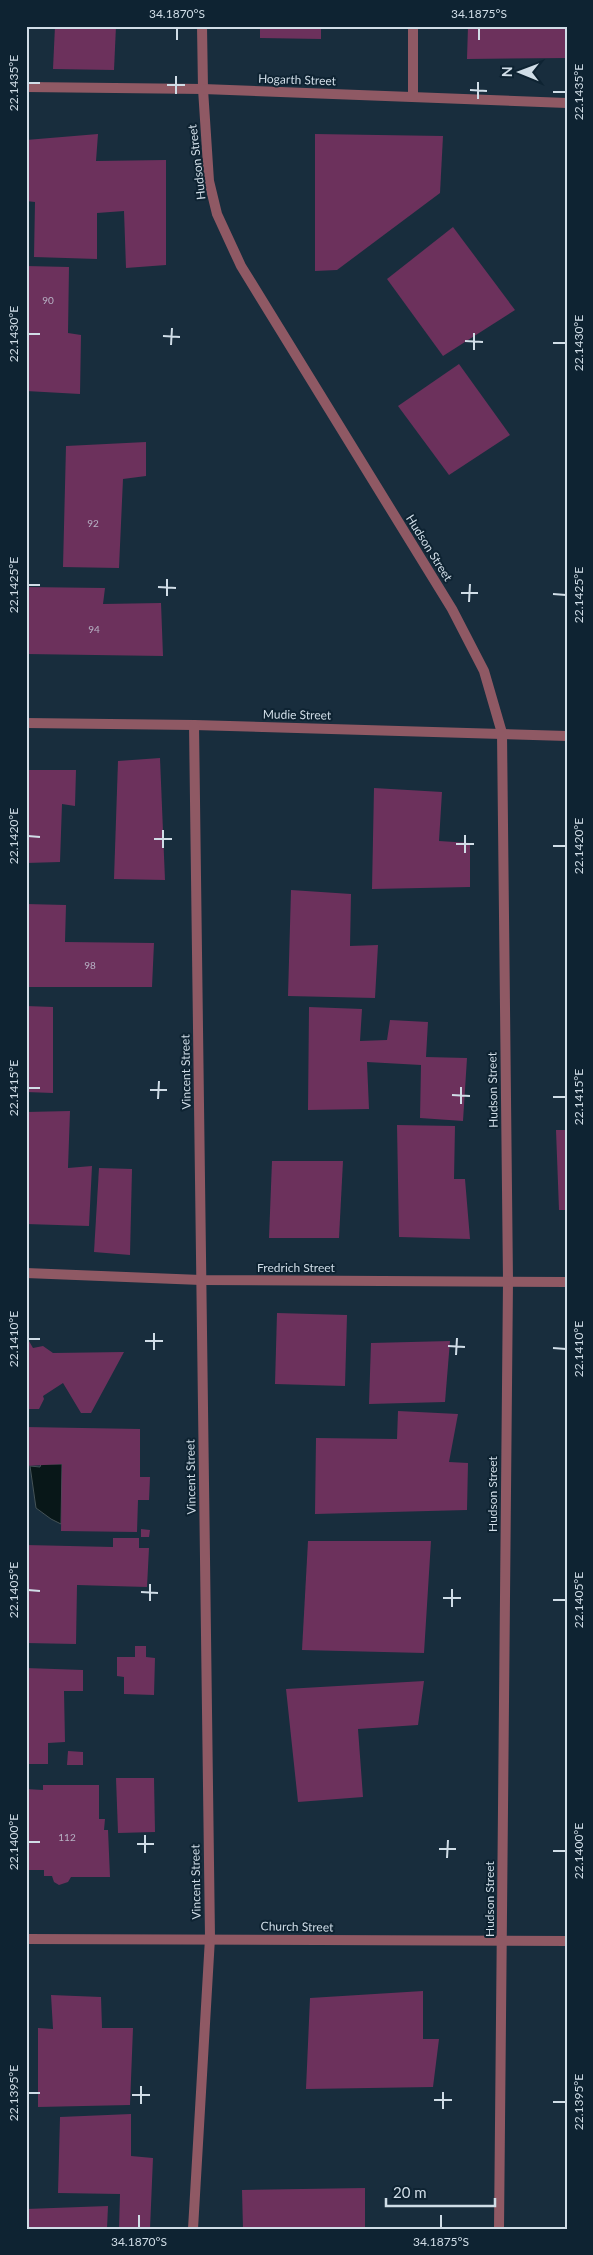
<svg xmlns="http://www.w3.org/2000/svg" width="593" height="2255" viewBox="0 0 593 2255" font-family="Lato,sans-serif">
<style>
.water{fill:#081718;stroke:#445256}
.building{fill:#6c315c}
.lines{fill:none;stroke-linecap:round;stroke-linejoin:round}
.street{stroke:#8f5964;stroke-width:10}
.ticks{fill:none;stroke:#d0dde7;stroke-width:2}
.labels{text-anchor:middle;stroke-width:4;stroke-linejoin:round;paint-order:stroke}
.number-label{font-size:10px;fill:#b7b2c4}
.street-label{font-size:12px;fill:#d0dde7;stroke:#0e2332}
.neatline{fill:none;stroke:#d0dde7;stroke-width:2}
.ticks-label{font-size:12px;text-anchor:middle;fill:#d0dde7}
</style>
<rect width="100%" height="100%" fill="#182d3d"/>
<polygon class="water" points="41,1464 62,1464 61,1524 51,1519 36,1508 30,1466 40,1467"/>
<g class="building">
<polygon points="55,26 116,26 114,70 53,69"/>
<polygon points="260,26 321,26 321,39 260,38"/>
<polygon points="468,26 567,26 567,58 467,59"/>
<polygon points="98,134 96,161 166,160 166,265 126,268 124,211 97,213 97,259 34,257 35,202 26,201 26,140"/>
<polygon points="315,134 443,136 440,193 337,270 315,271"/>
<polygon points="453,227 515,310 443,356 387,279"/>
<polygon points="26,266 69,267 68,333 81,335 80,394 26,391"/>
<polygon points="459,364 510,435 449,475 398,406"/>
<polygon points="146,442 146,476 123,479 119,568 63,567 66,446"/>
<polygon points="26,587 105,588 103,604 161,603 163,656 26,654"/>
<polygon points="160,758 165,880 114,879 118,761"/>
<polygon points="26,770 76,770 75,806 62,804 60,862 26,863"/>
<polygon points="374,788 442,792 439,841 470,843 470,887 372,889"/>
<polygon points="291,890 351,894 350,946 378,945 375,998 288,996"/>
<polygon points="26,904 66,905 65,942 154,943 152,987 26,987"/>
<polygon points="26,1006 53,1007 53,1093 26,1092"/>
<polygon points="309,1007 362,1009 360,1041 387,1040 390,1020 428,1022 426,1057 467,1058 463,1121 420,1118 421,1065 367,1062 369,1109 308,1110"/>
<polygon points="70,1111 68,1168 92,1166 89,1226 26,1224 26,1112"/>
<polygon points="397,1125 455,1126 454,1179 465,1179 470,1239 399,1237"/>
<polygon points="556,1130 567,1130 567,1210 559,1210"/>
<polygon points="272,1161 343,1161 339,1238 269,1238"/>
<polygon points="99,1168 132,1169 130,1255 94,1252"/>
<polygon points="277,1313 347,1315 345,1386 275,1384"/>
<polygon points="26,1336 33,1348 43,1346 53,1353 124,1352 91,1413 81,1413 63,1383 43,1396 44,1399 39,1409 26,1409"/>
<polygon points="450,1341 445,1402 369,1404 371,1343"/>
<polygon points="398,1411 458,1414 449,1462 468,1463 467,1510 315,1514 316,1438 397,1439"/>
<polygon points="26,1427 140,1429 140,1477 150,1477 149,1500 138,1500 137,1532 61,1531 62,1464 26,1466"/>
<polygon points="141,1529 150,1530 149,1537 141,1537"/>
<polygon points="113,1538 139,1538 139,1548 149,1548 147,1587 77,1585 76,1644 26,1643 26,1545 113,1547"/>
<polygon points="308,1541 431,1541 424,1653 302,1650"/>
<polygon points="135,1646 146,1646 146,1657 155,1658 154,1695 124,1694 124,1677 117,1676 117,1657 135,1657"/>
<polygon points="26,1668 83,1670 83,1691 64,1691 65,1742 48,1743 48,1764 26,1764"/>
<polygon points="424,1681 418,1725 358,1729 363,1797 298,1802 286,1689"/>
<polygon points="68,1751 83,1752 83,1765 67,1765"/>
<polygon points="116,1778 154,1778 155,1832 118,1833"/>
<polygon points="43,1785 99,1785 99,1819 105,1819 104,1830 108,1830 110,1877 71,1877 68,1882 59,1885 54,1882 52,1876 44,1876 44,1870 26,1870 26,1789 43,1790"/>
<polygon points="423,1991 423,2039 439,2039 433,2087 306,2089 310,1998"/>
<polygon points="51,1995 101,1997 102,2028 133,2028 130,2105 38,2107 38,2028 53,2029"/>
<polygon points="131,2114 131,2156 153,2158 150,2229 119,2229 120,2194 58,2193 60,2117"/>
<polygon points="365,2188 365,2229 243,2229 242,2190"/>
<polygon points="108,2206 107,2229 26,2229 26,2209"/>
</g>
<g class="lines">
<g class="street">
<polyline points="202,26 203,89 209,181 217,214 241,266 452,609 484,671 502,733 508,1281 499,2229"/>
<polyline points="26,87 203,89 567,103"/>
<polyline points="413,97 413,26"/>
<polyline points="26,723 194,725 567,736"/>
<polyline points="26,1273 201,1280 567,1282"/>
<polyline points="26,1939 567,1941"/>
<polyline points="193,2229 210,1938 194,725"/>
</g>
</g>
<path class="ticks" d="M 177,40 L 177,28M 479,40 L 479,28M 28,83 L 40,83M 167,85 L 185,85M 470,90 L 487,91M 553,92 L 566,92M 176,94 L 176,76M 478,99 L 478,82M 28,334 L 40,334M 163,336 L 180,337M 465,341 L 483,342M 553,343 L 566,343M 171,345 L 172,328M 474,350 L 474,333M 28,585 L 40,585M 158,587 L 176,588M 461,593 L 478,593M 553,594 L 566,595M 167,596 L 167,579M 469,602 L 470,584M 28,836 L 40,837M 154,839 L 172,839M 456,844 L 474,844M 553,846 L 566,846M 163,848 L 163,830M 465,853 L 465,835M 28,1088 L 40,1088M 150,1090 L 167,1090M 452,1095 L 470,1096M 553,1097 L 566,1097M 158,1099 L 159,1081M 461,1104 L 461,1087M 28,1339 L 40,1339M 145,1341 L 163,1341M 448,1346 L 465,1347M 553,1348 L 566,1349M 154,1350 L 154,1333M 456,1355 L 457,1338M 28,1590 L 40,1591M 141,1592 L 158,1593M 443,1598 L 461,1598M 553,1600 L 566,1600M 150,1601 L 150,1584M 452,1607 L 452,1589M 28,1842 L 40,1842M 137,1844 L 154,1844M 439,1849 L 456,1849M 553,1851 L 566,1851M 145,1853 L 145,1835M 447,1858 L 448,1840M 28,2093 L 40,2093M 132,2095 L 150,2095M 434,2100 L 452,2100M 553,2102 L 566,2102M 141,2104 L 141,2086M 443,2109 L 443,2092M 139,2228 L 139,2215M 441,2228 L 441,2215"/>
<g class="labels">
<g class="number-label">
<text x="48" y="304">90</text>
<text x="93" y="527">92</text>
<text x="94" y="633">94</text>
<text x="90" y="969">98</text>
<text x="67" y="1841">112</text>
</g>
<g class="street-label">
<text transform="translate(297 80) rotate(2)" y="4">Hogarth Street</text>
<text transform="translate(197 162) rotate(-97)" y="4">Hudson Street</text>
<text transform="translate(429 548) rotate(58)" y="4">Hudson Street</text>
<text transform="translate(297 715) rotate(1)" y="4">Mudie Street</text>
<text transform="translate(186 1072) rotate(-91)" y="4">Vincent Street</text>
<text transform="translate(493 1090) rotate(-91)" y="4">Hudson Street</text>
<text x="296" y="1272">Fredrich Street</text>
<text transform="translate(191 1477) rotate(-91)" y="4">Vincent Street</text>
<text transform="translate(493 1494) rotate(-90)" y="4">Hudson Street</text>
<text transform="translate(196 1882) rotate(-91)" y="4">Vincent Street</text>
<text transform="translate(490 1899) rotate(-90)" y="4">Hudson Street</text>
<text transform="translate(297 1927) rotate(1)" y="4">Church Street</text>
</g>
</g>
<rect width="593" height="2255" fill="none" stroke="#0e2332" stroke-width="55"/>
<g transform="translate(520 72) rotate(271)" stroke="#0e2332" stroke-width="4" paint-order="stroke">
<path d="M0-4L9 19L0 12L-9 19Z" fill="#d0dde7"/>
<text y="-8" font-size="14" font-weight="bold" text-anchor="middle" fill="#d0dde7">N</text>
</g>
<path d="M386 2198v8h109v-8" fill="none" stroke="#d0dde7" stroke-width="2.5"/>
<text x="393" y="2198" font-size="15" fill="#d0dde7" stroke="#0e2332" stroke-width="4" paint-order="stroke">20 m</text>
<rect x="28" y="28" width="538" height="2200" class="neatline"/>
<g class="ticks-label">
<text x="177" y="18">34.1870°S</text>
<text x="479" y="18">34.1875°S</text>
<text transform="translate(14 83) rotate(-90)" y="4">22.1435°E</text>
<text transform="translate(579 92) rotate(-90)" y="4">22.1435°E</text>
<text transform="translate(14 334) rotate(-90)" y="4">22.1430°E</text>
<text transform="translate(579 343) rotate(-90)" y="4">22.1430°E</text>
<text transform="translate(14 585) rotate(-90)" y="4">22.1425°E</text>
<text transform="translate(579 595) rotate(-90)" y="4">22.1425°E</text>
<text transform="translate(14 836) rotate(-90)" y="4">22.1420°E</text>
<text transform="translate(579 846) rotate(-90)" y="4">22.1420°E</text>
<text transform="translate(14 1088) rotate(-90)" y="4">22.1415°E</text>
<text transform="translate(579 1097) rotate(-90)" y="4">22.1415°E</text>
<text transform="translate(14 1339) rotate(-90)" y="4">22.1410°E</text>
<text transform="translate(579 1349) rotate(-90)" y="4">22.1410°E</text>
<text transform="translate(14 1590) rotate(-90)" y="4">22.1405°E</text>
<text transform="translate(579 1600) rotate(-90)" y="4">22.1405°E</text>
<text transform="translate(14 1842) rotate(-90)" y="4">22.1400°E</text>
<text transform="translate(579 1851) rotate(-90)" y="4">22.1400°E</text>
<text transform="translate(14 2093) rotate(-90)" y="4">22.1395°E</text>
<text transform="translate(579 2102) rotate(-90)" y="4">22.1395°E</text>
<text x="139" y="2246">34.1870°S</text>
<text x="441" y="2246">34.1875°S</text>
</g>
</svg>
